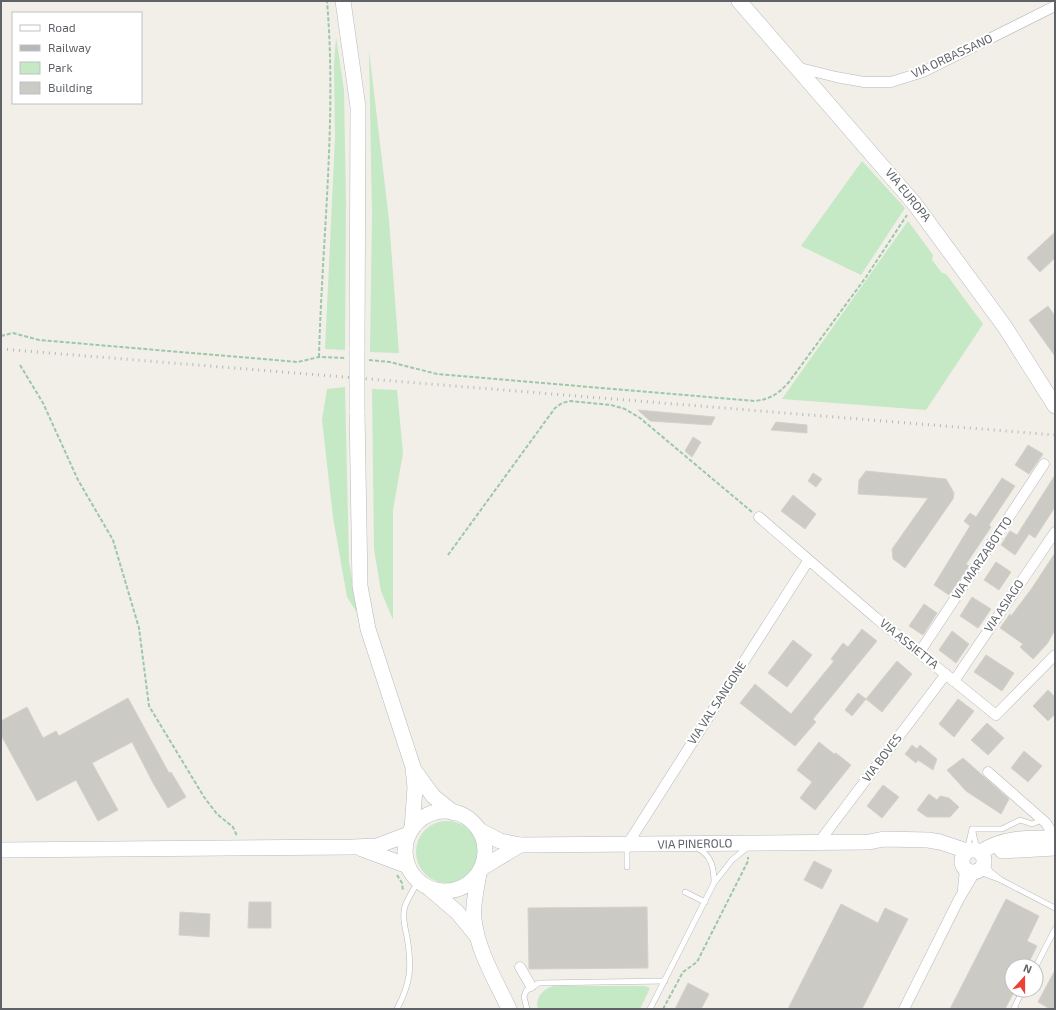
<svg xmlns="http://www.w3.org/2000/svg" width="1056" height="1010" viewBox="0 0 1056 1010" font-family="'Exo 2',sans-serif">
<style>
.green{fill:#c5e8c5}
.building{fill:#cccac5;stroke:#d6d1c6}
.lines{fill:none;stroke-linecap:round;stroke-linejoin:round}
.lane-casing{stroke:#b5b8bc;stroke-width:6}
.street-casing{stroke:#b5b8bc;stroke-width:11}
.secondary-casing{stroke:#b6babf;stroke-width:16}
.path{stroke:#9cc7a9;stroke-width:2;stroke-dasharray:4 2;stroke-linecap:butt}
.lane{stroke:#fff;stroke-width:5}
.street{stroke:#fff;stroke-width:10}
.secondary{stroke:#fff;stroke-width:15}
.rail{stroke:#b6b7b8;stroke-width:3;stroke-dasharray:1 5;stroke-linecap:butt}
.secondary-bridge-casing{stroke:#b6babf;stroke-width:16;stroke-linecap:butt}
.secondary-bridge{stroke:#fff;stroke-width:15}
.labels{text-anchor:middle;stroke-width:4;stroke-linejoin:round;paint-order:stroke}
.street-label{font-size:12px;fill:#5f6368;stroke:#fff}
</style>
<rect width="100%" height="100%" fill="#f1efe8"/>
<g class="green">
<polygon points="336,37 344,90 346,202 345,350 325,349 335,138 334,64"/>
<polygon points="369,50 389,220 399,353 370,352 372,215"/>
<polygon points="862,161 905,208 861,275 801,246"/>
<polygon points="908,221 933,255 932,260 942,273 946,274 983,324 926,410 782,399"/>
<polygon points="345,387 349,562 358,614 347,597 333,517 322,420 327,389"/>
<polygon points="372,389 397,390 403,453 393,510 393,620 381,591 374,549"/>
<circle cx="447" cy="852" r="31"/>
<path d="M 554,986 L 645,986 L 650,988 L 640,1009 L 538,1009 C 534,998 544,988 554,986 Z"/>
</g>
<g class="building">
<polygon points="1055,232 1055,258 1040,272 1027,258"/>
<polygon points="1048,306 1055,316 1055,356 1029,320"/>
<polygon points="638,410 715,417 711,425 650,421"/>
<polygon points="776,422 807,425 807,433 771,430"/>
<polygon points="693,437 701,442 692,457 685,451"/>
<polygon points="1028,445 1043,454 1029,474 1015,465"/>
<polygon points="866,471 946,479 954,493 953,499 905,568 893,559 892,549 928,498 858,494 859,480"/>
<polygon points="813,473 822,479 816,487 808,481"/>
<polygon points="1055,475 1055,507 1035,538 1029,534 1015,555 1001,545 1010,531 1017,535"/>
<polygon points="1002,478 1015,486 989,525 991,527 966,564 969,566 949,595 934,585 970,526 964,521 970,513 976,517"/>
<polygon points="793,495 816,514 805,529 781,511"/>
<polygon points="1055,553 1055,630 1047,644 1033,659 1020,647 1023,644 1000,628 1010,614 1011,616 1032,588"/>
<polygon points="996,562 1011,572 999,590 984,580"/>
<polygon points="972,597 991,609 978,628 960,616"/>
<polygon points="924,604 937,613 923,635 909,626"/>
<polygon points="862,629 877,641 813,719 816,722 795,746 740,703 755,684 791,714 834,661 831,659 843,643 848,647"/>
<polygon points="952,631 969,644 956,663 939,650"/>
<polygon points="793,640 812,655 787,687 768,673"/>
<polygon points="986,655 1014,673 1002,691 974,672"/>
<polygon points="897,661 912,674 882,712 866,699"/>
<polygon points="1048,690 1055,697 1055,714 1048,721 1033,706"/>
<polygon points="858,693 866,699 852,716 845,710"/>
<polygon points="128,698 169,773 171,772 186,797 168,808 153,783 132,742 92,763 118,810 98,821 76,780 37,801 1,735 1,721 27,707 43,738 56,731 59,736"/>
<polygon points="958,699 974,711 954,737 939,724"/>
<polygon points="987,723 1004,738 988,755 971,740"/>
<polygon points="819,742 834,754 836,753 851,765 815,810 800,798 812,782 797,770"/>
<polygon points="912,745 917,749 920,745 937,759 933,770 918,760 916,763 905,754"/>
<polygon points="1024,751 1042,766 1028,782 1011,768"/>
<polygon points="963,758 1009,799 1001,814 966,791 947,770"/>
<polygon points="883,785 899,797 882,818 867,806"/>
<polygon points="929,794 937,800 940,796 949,798 959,807 950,817 927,817 917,810"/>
<polygon points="814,861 832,870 822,889 804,880"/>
<polygon points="1006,899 1039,916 1027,941 1037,946 1027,966 1012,966 1012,990 1015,990 1005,1009 950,1009"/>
<polygon points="249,902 271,902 271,928 248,928"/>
<polygon points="841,904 878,923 885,908 908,919 862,1009 788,1009"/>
<polygon points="647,907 648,968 529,969 528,908"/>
<polygon points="180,912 210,914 209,937 179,935"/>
<polygon points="1055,970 1055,1009 1050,1009 1038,1002"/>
<polygon points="688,983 709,994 701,1009 675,1009"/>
</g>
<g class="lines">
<g class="lane-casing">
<g id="lane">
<polyline points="972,829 1002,829 1020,820 1032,824 1037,822 1040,818"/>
<polyline points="973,832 977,850"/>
<path d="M 697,848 C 712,855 714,869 714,883 L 732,860 L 748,847"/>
<polyline points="967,850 972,829"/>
<polyline points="627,867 627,846"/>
<polyline points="977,871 1001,880 991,872 984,863"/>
<polyline points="1001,880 1055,908"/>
<polyline points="685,892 705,902"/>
<polyline points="1036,966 1055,929"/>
<path d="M 397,1009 C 411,982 412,967 407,937 C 405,927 402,917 405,906 C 408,898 414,889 418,881"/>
<polyline points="527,1009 524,997 526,991 539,983 665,981"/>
<polyline points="650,1009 714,883"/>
<polyline points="1016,1009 1014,1008 1023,990"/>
</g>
</g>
<g class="street-casing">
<g id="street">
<polyline points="796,67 836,77 864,82 891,82 923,72 1055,6"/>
<polyline points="759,517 876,618 996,715 1055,655"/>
<polyline points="919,653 1044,464"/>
<polyline points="954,681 1055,532"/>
<polyline points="988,772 1046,823 1052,833 1051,844"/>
<polyline points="819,842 946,674"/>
<polyline points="627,845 808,561"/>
<polyline points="963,889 965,869"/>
<polyline points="520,967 531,986"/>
<polyline points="904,1009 959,899 975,872"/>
</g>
</g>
<g class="secondary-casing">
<g id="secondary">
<polyline points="343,1 358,107 357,350"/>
<polyline points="739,1 914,203 1005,327 1055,406"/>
<polyline points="357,411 360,586 368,629 413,767 415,788 412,829"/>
<polyline points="414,770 433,796 454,813"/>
<circle cx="445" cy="851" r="40"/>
<polyline points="479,830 500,841 520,845 869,842 884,839 928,840 940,842 967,851"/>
<polyline points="362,849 408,866"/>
<circle cx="973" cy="861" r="11"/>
<polyline points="1,850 353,847 377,846 409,834"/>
<polyline points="1002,851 1055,848"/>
<path d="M 981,852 C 1003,837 1029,838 1055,838"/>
<polyline points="482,868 520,845"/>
<path d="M 479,873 C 477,888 472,904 474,919 C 477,950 496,981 509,1009"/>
<polyline points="430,889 457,912 476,935"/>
</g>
</g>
<g class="path">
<polyline points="1,336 13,333 39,340 298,362 319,357 345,358"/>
<path d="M 319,357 C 322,239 337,119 327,1"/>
<path d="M 369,360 L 390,362 L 437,374 L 755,401 C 771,399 778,394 789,382 L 866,277 L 907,215"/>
<polyline points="20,365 43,403 78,480 113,540 139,628 149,706 204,797 217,814 233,827 237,836"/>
<polyline points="448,555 555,408 562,403 570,401 611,405 625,409 640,418 752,512"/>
<polyline points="397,875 402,883 403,891"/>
<polyline points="663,1009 683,972 697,962 748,861 748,857"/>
</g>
<use href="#lane" class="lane"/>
<use href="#street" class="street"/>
<use href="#secondary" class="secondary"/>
<polyline class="rail" points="1,349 1055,435"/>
<g class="secondary-bridge-casing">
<polyline id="secondary-bridge" points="357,411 357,350"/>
</g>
<use href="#secondary-bridge" class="secondary-bridge"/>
</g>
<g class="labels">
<g class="street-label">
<text transform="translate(952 56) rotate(-25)" y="4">VIA ORBASSANO</text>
<text transform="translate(908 195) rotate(51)" y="4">VIA EUROPA</text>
<text transform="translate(982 558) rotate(-56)" y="4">VIA MARZABOTTO</text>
<text transform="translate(1004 606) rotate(-56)" y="4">VIA ASIAGO</text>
<text transform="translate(909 644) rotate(39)" y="4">VIA ASSIETTA</text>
<text transform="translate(717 703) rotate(-57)" y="4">VIA VAL SANGONE</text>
<text transform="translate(882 758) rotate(-53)" y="4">VIA BOVES</text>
<text transform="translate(695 844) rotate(-1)" y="4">VIA PINEROLO</text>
</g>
</g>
<rect width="1056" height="1010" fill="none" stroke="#5f6368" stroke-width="4"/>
<rect x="12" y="12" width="130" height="92" fill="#ffffff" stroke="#bfc1c3"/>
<rect x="20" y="25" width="20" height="6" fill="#ffffff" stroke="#bfc1c3"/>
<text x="48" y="32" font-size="12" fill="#5f6368">Road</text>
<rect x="20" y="45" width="20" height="6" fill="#b6b7b8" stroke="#bfc1c3"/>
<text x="48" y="52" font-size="12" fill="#5f6368">Railway</text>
<rect x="20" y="62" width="20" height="12" fill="#c5e8c5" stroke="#bfc1c3"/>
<text x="48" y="72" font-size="12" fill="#5f6368">Park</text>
<rect x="20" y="82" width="20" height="12" fill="#cccac5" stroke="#bfc1c3"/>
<text x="48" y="92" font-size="12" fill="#5f6368">Building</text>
<g transform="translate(1024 978) rotate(21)"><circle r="19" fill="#ffffff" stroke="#bfc1c3"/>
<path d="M0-3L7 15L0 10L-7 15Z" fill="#ea4335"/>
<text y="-6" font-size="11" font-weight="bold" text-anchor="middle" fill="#5f6368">N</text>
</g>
</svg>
